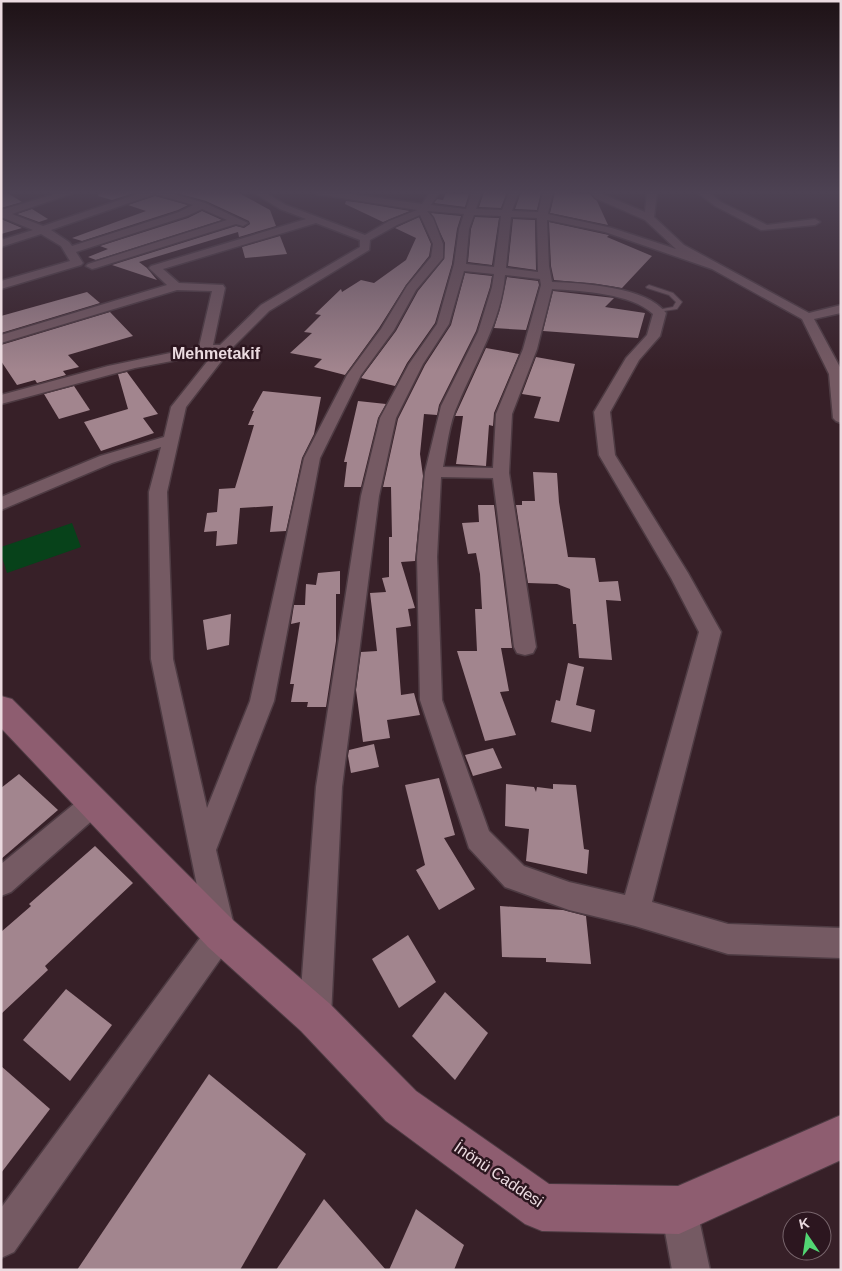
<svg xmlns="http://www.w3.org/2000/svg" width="842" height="1271" viewBox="0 0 842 1271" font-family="Arial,sans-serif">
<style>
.green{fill:#07421a}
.building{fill:#a2858e}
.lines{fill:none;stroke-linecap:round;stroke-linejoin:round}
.lane-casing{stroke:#4e3b43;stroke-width:2}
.street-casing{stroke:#4e3b43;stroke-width:3}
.secondary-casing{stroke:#4e3b43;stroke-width:2}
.lane{fill:#755a63;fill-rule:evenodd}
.street{fill:#755a63;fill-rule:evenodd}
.secondary{fill:#8e5d70;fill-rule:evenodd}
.labels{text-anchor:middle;stroke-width:5;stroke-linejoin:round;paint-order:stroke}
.far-district-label{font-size:16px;font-weight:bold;fill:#ebdbe0;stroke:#2c161f}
.near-street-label{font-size:16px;fill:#ebdbe0;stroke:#2c161f}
</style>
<rect width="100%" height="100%" fill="#372028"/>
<polygon class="green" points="72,523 81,547 7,573 1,554 1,547"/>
<g class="building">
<polygon points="1,192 6,192 22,202 1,208"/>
<polygon points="99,192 137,192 112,200 98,196"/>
<polygon points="173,192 237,192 270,210 276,226 239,237 238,232 139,262 147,268 157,280 112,265 236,226 244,228 250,224 249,221 206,201"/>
<polygon points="484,192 507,192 501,208 479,207"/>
<polygon points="521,192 541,192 537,210 515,209"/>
<polygon points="555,192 590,194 597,201 608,225 550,213"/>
<polygon points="446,193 469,194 465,207 434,203 437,199 443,200"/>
<polygon points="155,196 188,205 178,210 82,241 72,238 146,211 128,205"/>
<polygon points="346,201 362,203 410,211 383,222 345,204"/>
<polygon points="32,209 48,219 39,222 17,214"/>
<polygon points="202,211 222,220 96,260 88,257 108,249 100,246 188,218"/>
<polygon points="431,213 461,216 457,229 452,264 435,323 407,363 395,386 361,378 396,331 418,291 444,259 445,243"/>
<polygon points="419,217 431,244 429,256 406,285 379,328 345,375 314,367 322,359 290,353 312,333 304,332 321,315 315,314 341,289 342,292 361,280 374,283 406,260 416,238 395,228"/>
<polygon points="475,217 499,218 492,265 468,262 471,229"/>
<polygon points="1,219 22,228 1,234"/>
<polygon points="513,219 535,220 536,270 508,266"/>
<polygon points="549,222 604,234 609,235 607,237 652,256 622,288 597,284 554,280 551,266"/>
<polygon points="280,236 287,254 245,258 242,247"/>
<polygon points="465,273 492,276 490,287 476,331 439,405 437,415 424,414 420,454 423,476 415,561 401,562 415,608 408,609 411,626 396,628 401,695 414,693 420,715 387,720 390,738 363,742 356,690 361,652 377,651 370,593 386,592 382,578 389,577 389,537 392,537 391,487 383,487 398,419 425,365 451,325"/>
<polygon points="507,277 538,281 539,285 526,330 494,328 500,309"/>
<polygon points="553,291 614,298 605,307 645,313 638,338 543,331"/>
<polygon points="87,292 100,303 1,333 1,316"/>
<polygon points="110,312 133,336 68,355 79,367 63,371 66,375 37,383 35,380 17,385 1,361 1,345"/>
<polygon points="486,348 519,354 494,413 493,426 489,425 486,466 456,464 463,416 455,416"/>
<polygon points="536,357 575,364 559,422 534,418 541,397 522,394"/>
<polygon points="127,372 158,414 143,418 154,433 101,451 84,422 128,409 118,374"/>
<polygon points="74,386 90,410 59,419 44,394"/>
<polygon points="263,391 321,397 314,434 302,458 286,531 270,532 273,506 240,508 237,544 216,546 217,531 204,532 207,513 217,512 219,489 235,488 254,425 248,425 254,411 252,411"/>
<polygon points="358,401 386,404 378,418 361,487 344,487 347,462 344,462"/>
<polygon points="533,472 557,473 559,502 568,557 595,558 599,582 618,581 621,601 606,600 612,660 579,658 576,624 573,624 570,589 557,584 528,583 516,505 522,505 522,501 535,501"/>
<polygon points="478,505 494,505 512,648 501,648 509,691 500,692 516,735 485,741 457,651 477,651 475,609 482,609 480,574 476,553 468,554 462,523 479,522"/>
<polygon points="340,571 340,594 336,594 336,641 326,707 307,707 308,702 291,702 294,684 290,684 300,622 291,624 294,605 305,605 306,584 316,585 318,573"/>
<polygon points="231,614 229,645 207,650 203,620"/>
<polygon points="568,663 584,667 576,705 595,710 591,732 551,722 556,700 560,701"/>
<polygon points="374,744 379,767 351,773 348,756 349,750"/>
<polygon points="493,748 502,768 473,776 465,755"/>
<polygon points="19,774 58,810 1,859 1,788"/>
<polygon points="439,778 455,835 444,838 475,889 439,910 416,870 425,865 405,785"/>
<polygon points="506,784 534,787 536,792 537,787 553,789 553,784 576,785 584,849 589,850 587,874 526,861 529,829 505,826"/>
<polygon points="95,846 133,883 45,966 48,970 1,1014 1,932 31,906 29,904"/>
<polygon points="500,906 563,910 586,916 591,964 546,962 546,958 502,957"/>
<polygon points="408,935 436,982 399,1008 372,959"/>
<polygon points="66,989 112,1025 70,1081 23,1040"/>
<polygon points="445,992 488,1033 455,1080 412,1036"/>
<polygon points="1,1066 50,1109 1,1173"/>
<polygon points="209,1074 306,1154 240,1270 77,1270"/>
<polygon points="324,1199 386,1270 276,1270"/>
<polygon points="416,1209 464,1245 454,1270 389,1270"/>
</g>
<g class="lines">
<g class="lane-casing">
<polygon id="lane" points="649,285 673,293 682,302 677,309 657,312 657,310 673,307 676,302 669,295 647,288 646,287"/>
</g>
<g class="street-casing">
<g id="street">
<path d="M 62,192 L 76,192 L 12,214 L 43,226 L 143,192 L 167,192 L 205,203 L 248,223 L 243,226 L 236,224 L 96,268 L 92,269 L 86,266 L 88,264 L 227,220 L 202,209 L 187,216 L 76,252 L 83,263 L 81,265 L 1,289 L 1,281 L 70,261 L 61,246 L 41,234 L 1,247 L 1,240 L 33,230 L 1,217 L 1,210 ZM 155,194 L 193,205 L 179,212 L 72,246 L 69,242 L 51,230 Z"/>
<path d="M 253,192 L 264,192 L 286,205 L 365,235 L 389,221 L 417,210 L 317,194 L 315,192 L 335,192 L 422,204 L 430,192 L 440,192 L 431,205 L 466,209 L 472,192 L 482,192 L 476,209 L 502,210 L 509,192 L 519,192 L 512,211 L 538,212 L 543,192 L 553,192 L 548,214 L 612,228 L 676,249 L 645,220 L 595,198 L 591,192 L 601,192 L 602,194 L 645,212 L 647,192 L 657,192 L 654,217 L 684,245 L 809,313 L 841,305 L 841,313 L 814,319 L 841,369 L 841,423 L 836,421 L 833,418 L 829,374 L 802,319 L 712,269 L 605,232 L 547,220 L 549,266 L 552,282 C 583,283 647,287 666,313 L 660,336 L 639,360 L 610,412 L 615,455 L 688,573 L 721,632 L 652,902 L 728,924 L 841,928 L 841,958 L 728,954 L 635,926 L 569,910 L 505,887 L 469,848 L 420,700 L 417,557 L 425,472 L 441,406 L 478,332 L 492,287 L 494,274 L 464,271 L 449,324 L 423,364 L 396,418 L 379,496 L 342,787 L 331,1017 L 326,1028 L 315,1033 L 304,1028 L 299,1017 L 316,787 L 361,496 L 380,418 L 409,364 L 437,324 L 454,264 L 459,229 L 464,214 L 427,211 L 433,218 L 443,244 L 443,258 L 416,290 L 394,330 L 361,375 L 320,458 L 274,701 L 216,850 L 236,934 L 231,944 L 14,1252 L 1,1258 L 1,1208 L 206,930 L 151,659 L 149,492 L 161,447 L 112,463 L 1,510 L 1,497 L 100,456 L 164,437 L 171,407 L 214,353 L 135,368 L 1,404 L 1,395 L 108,366 L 199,347 L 212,291 L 177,290 L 1,343 L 1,335 L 167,285 L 151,270 L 149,268 L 151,266 L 306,219 L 280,209 ZM 420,215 L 433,244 L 431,257 L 407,286 L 381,329 L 347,375 L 304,458 L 250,701 L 207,808 L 173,659 L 167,492 L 186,407 L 230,350 L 269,311 L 369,250 L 370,240 L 397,225 ZM 474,215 L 501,216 L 494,267 L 466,264 L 469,229 ZM 511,217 L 537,218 L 538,272 L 506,268 ZM 316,223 L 360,240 L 360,247 L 261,305 L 220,345 L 213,345 L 225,288 L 223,285 L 179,283 L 163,269 ZM 505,275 L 540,279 L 541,285 L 523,349 L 496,414 L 493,468 L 443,467 C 447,447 449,423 458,404 C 476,361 501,322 505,275 ZM 552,289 C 581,291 631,293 653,314 L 647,335 L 626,358 L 594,412 L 599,455 L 671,578 L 699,632 L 625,895 L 569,882 L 524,866 L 489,831 L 442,700 L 437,557 L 441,477 L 493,478 L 514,647 L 517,653 L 525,655 L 533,653 L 536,647 L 509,473 L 512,414 L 537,349 Z"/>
<polygon points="697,192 708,192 721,202 767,225 815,219 820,222 815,225 761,230 715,206"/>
<polygon points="94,791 103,795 107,803 103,811 11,892 1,896 1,864 85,795"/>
<polygon points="679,1192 692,1197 697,1210 710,1270 672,1270 661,1210 666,1197"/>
</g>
</g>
<g class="secondary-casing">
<polygon id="secondary" points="1,696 12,699 234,921 329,1003 416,1091 549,1184 678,1186 841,1115 841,1160 679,1234 542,1231 525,1224 386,1121 301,1031 208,947 1,728"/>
</g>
<use href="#lane" class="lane"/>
<use href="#street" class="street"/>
<use href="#secondary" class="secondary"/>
</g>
<linearGradient id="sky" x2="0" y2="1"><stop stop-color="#1e1216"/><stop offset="0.52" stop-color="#4d4253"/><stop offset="1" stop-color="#4d4253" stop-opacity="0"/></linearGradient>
<rect width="842" height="370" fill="url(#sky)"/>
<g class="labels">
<g class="far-district-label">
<text x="216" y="359">Mehmetakif</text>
</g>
<g class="near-street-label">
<text transform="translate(499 1174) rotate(34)" y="6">İnönü Caddesi</text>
</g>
</g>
<rect width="842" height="1271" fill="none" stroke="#ebdbe0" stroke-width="5"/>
<g transform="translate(807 1236) rotate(347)"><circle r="24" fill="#2c161f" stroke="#78656c"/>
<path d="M0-4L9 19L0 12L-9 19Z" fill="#52d673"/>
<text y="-8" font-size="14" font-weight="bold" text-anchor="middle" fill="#ebdbe0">K</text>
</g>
</svg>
